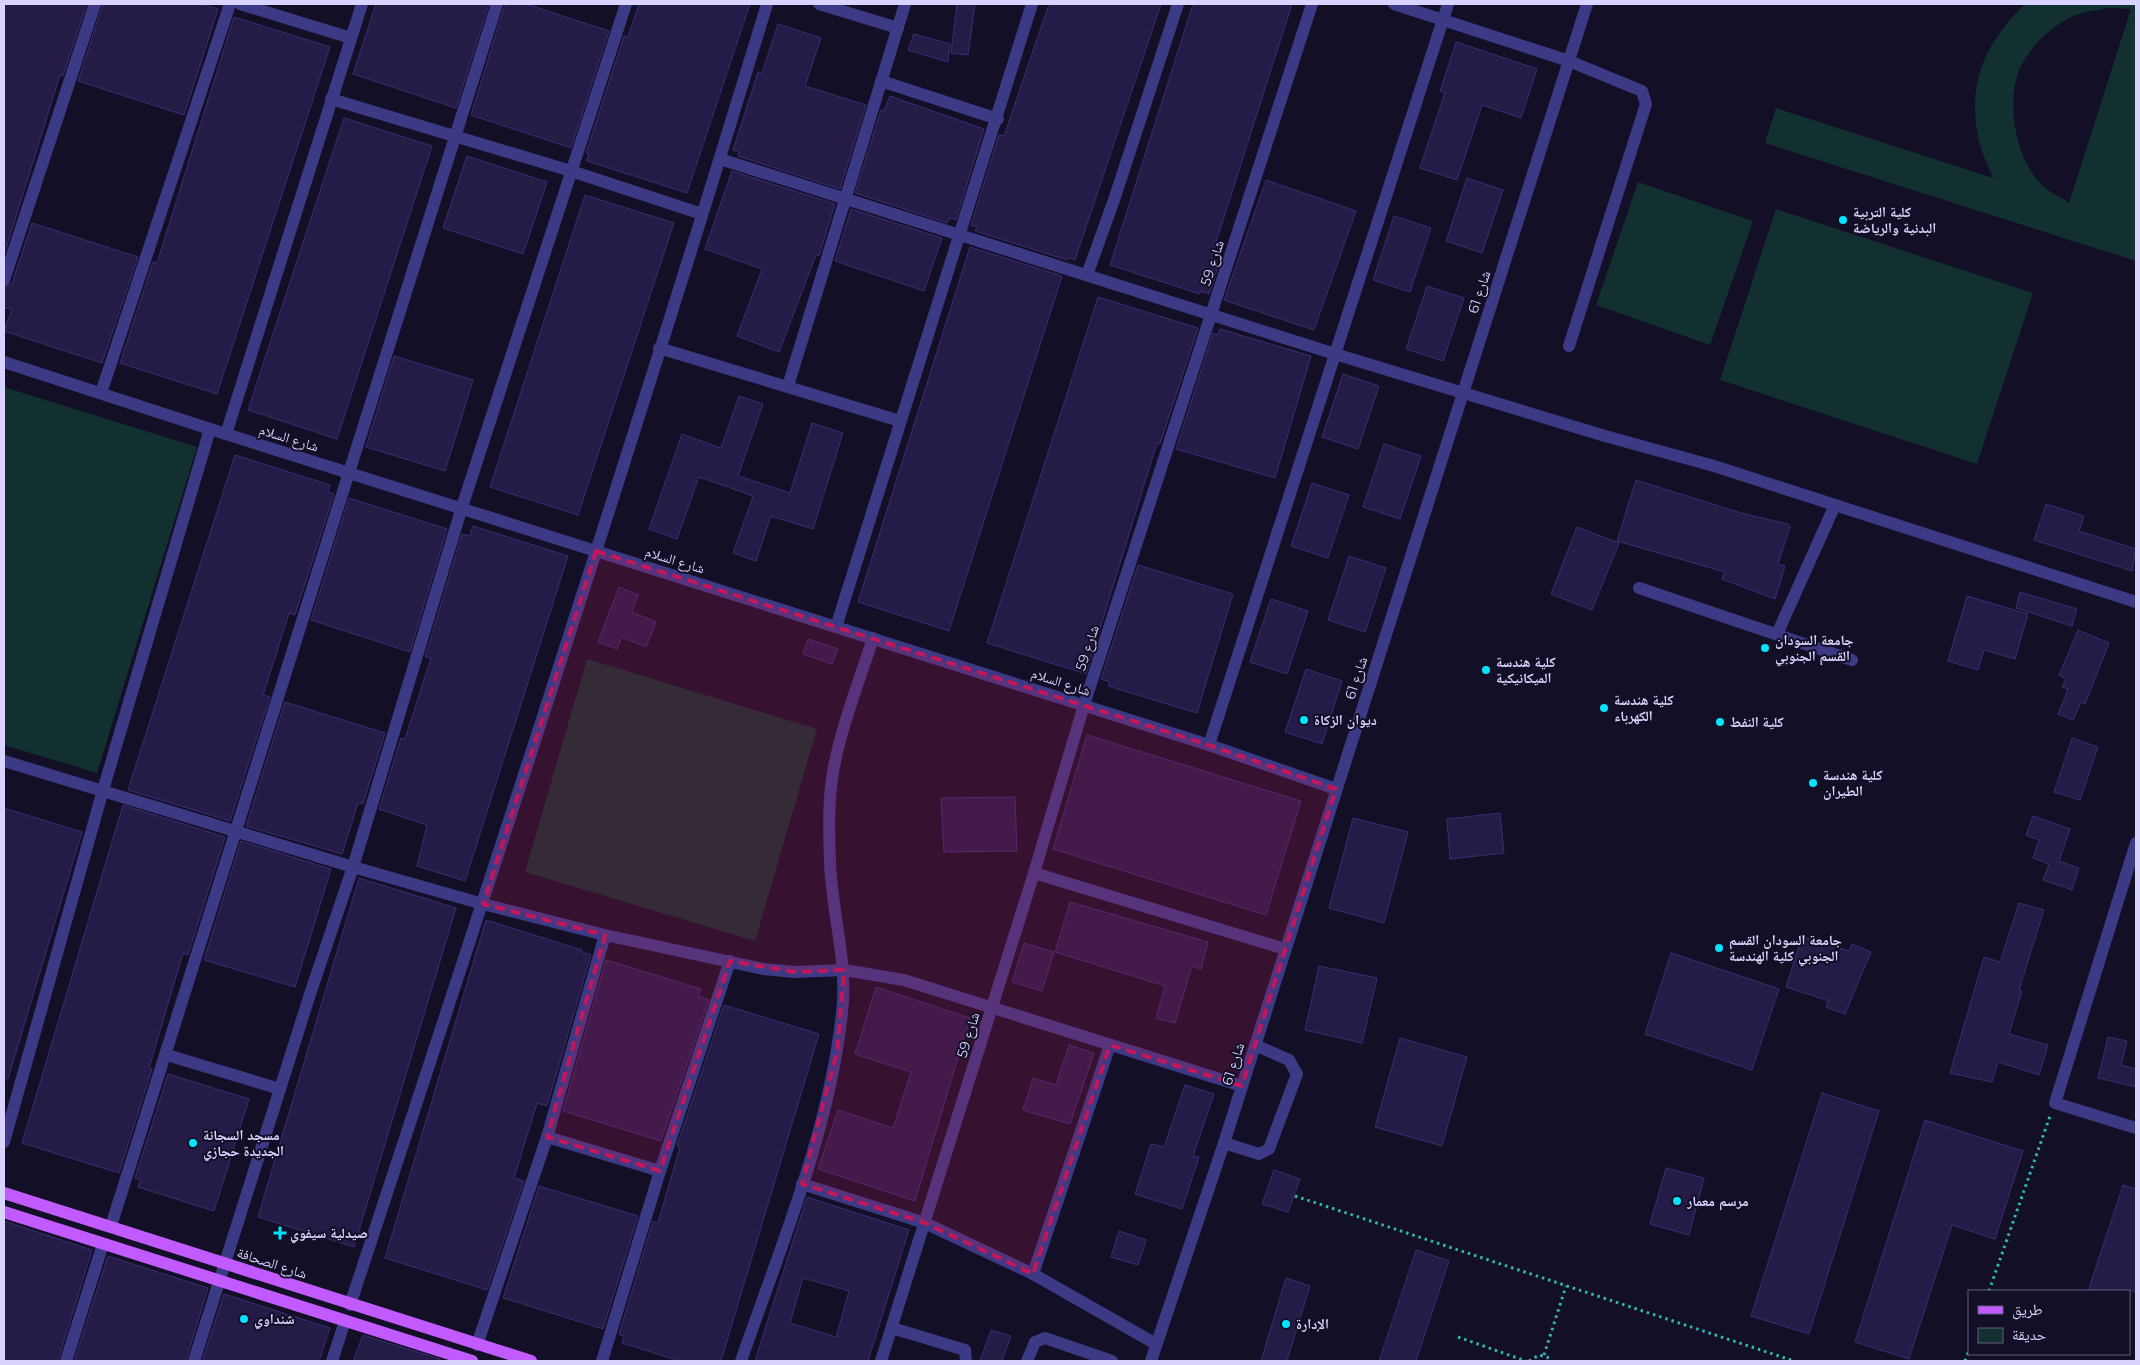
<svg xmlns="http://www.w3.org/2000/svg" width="2140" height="1365" viewBox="0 0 2140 1365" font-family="Montserrat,'Noto Naskh Arabic',sans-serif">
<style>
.green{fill:#12302f;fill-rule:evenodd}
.building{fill:#241b47;stroke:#3b2d73;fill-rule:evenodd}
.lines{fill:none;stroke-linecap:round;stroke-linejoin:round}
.path{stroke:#2fb8b0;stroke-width:3;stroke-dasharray:2.5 4;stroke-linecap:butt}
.minor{stroke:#3d3a85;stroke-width:12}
.major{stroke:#c25bff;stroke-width:12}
.marked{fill:#c2185b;fill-opacity:0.2;stroke:#c2185b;stroke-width:4;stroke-dasharray:10 6;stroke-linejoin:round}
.poi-dot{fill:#00e5ff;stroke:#130f26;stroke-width:2}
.labels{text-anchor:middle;stroke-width:4;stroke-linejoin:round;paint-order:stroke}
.poi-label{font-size:14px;font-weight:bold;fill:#d9d4ff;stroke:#130f26;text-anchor:start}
.street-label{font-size:14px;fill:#d9d4ff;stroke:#130f26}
</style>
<rect width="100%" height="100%" fill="#130f26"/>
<g class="green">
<path d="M 2025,4 L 2136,4 L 2136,261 L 1765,143 L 1776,108 L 1993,178 C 1990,168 1984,159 1981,149 C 1965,90 1982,45 2025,4 ZM 2108,8 L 2131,9 L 2069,203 C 2061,197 2050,193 2043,186 C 2015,160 2004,98 2022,64 C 2032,45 2051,27 2071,17 C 2081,12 2096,11 2108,8 Z"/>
<polygon points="1638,182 1753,221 1710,345 1596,305"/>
<polygon points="1776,209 2033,293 1977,464 1720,380"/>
<polygon points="4,387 197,447 97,773 4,745"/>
<polygon points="587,659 817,729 755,941 525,872"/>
</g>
<g class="building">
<polygon points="4,4 87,4 63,76 60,75 4,255"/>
<polygon points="103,4 202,4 218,9 184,115 78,81"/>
<polygon points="376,4 489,4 456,108 353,74"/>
<polygon points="505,4 526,4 609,31 571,148 471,115"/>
<polygon points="639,4 750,4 687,193 587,161 589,154 586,153 624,36 628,37"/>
<polygon points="957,4 975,4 968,55 951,53"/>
<polygon points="1049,4 1161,4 1075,260 1068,258 1067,260 975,231 977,227 971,225 999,135 1004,136"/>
<polygon points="1193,4 1292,4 1211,258 1220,261 1209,294 1200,291 1200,294 1110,265"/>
<polygon points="234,17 330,47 217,394 120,363 153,262 157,263"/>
<polygon points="778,24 821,38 805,86 866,105 840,189 738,156 739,152 733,150 758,72 762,73"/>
<polygon points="914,34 950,44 948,62 908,50"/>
<polygon points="1456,42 1537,69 1521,118 1482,105 1457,180 1420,168 1445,93 1440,91"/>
<polygon points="890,96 984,129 956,220 949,218 947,223 855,193 881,110 884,111"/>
<polygon points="344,118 432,146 337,439 248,410"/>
<polygon points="467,156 547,182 523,254 443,228"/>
<polygon points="732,171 835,204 819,256 816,255 779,352 737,336 762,269 705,249"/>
<polygon points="1467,178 1503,190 1482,253 1446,241"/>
<polygon points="1266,180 1356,211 1314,330 1224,300"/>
<polygon points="585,195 674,223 578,515 490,487"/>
<polygon points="851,209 942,238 924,291 835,261"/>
<polygon points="1394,216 1431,228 1410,292 1373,280"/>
<polygon points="32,223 138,257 102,363 4,331 12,309 4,308 4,288 12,283"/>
<polygon points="970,247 1062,276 949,631 858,602"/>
<polygon points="1427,286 1464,298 1443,361 1406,349"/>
<polygon points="1098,297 1198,328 1160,444 1157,443 1086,674 987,643"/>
<polygon points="1220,329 1311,356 1275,478 1176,449 1213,333 1218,335"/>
<polygon points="394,356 473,380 445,471 366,447"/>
<polygon points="1343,374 1379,386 1358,449 1322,437"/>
<polygon points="739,396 763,404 738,476 790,493 812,423 843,433 813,529 771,516 756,561 733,553 753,496 699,477 677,539 649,529 682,434 721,448"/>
<polygon points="1384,444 1421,456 1400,519 1363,507"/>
<polygon points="235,455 330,485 328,492 334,494 295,615 289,613 278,648 263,695 270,697 230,821 128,790"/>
<polygon points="1636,480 1741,513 1788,524 1790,527 1778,564 1785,566 1775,599 1722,579 1725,572 1617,541"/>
<polygon points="1312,483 1349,495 1328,558 1291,546"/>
<polygon points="349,498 447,529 410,652 311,620"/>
<polygon points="2046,504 2084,516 2079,531 2136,549 2132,571 2034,540"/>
<polygon points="473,526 568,556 465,881 417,866 427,825 379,809 401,738 405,739 431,658 425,657 462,534 470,536"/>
<polygon points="1577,527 1619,543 1592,610 1551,594"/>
<polygon points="1349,556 1386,568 1365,632 1328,620"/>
<polygon points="1138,565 1233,594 1197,713 1108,686 1110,682 1101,679"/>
<polygon points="619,587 638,595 632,612 656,622 646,647 622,637 617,649 598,642"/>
<polygon points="2020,592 2077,609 2072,626 2016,608"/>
<polygon points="1967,596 2028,614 2015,659 1984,650 1978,670 1948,661"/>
<polygon points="1271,599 1308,611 1287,674 1250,662"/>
<polygon points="2078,630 2109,643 2085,704 2081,702 2073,720 2058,714 2068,689 2062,687 2066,679 2059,675"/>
<polygon points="808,639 838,649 832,664 803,654"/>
<polygon points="1306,669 1342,681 1322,744 1285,732"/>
<polygon points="285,702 385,733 363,804 358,803 342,854 246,826"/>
<polygon points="1087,735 1301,801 1266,915 1053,849"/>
<polygon points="2072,738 2098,747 2080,800 2054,792"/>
<polygon points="1015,797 1017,851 944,852 941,798"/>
<polygon points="123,805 225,837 188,955 183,953 149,1068 152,1069 119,1173 22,1143"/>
<polygon points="4,808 82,832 8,1079 4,1078"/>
<polygon points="1500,813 1504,853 1450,859 1447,819"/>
<polygon points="2033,816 2070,829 2059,861 2079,868 2072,890 2043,880 2049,864 2033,858 2039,840 2026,835"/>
<polygon points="1353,818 1408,832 1384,923 1329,908"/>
<polygon points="241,841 331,869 295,987 204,960"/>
<polygon points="359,878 456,908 354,1247 258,1217"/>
<polygon points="1070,902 1208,942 1201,969 1192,966 1175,1023 1156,1018 1165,986 1055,952"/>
<polygon points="2019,903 2044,910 2019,990 2022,991 2009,1034 2048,1045 2039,1075 1998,1062 1992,1082 1950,1073 1984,957 2000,962"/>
<polygon points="486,920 582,950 582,952 591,955 547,1106 537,1103 514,1178 524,1181 487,1290 385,1258"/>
<polygon points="1802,937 1849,951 1852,944 1871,952 1845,1014 1826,1007 1829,1001 1786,987"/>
<polygon points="1024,943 1054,952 1042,991 1012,982"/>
<polygon points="1671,953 1779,989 1752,1070 1645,1034"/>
<polygon points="606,960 701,989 698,996 709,1000 661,1141 563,1111"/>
<polygon points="1319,966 1377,978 1362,1043 1305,1030"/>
<polygon points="876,987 970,1018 915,1201 818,1169 838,1110 893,1128 911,1072 855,1054"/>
<polygon points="724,1005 819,1034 721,1361 680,1361 622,1343 624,1336 619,1334 653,1221 658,1223 680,1147 677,1146"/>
<polygon points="2108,1037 2127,1041 2121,1065 2136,1069 2136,1087 2098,1078"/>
<polygon points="1400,1038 1467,1057 1442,1146 1375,1127"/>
<polygon points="1069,1045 1094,1053 1070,1124 1023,1110 1033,1078 1056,1085"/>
<polygon points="168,1074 249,1099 214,1211 138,1187 141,1180 135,1178"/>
<polygon points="1185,1085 1214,1094 1193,1156 1199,1157 1182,1209 1135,1194 1151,1144 1164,1147"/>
<polygon points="1822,1093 1879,1111 1809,1334 1751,1316"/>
<polygon points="1925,1120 2023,1151 1995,1239 1952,1225 1909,1359 1855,1342"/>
<polygon points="1666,1168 1704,1178 1689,1235 1650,1224"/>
<polygon points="1274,1170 1300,1179 1288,1212 1262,1204"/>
<polygon points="2123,1185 2136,1189 2136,1291 2088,1291"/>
<polygon points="539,1186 638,1216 603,1329 503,1298"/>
<path d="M 807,1197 L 909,1230 L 868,1361 L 755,1361 ZM 803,1278 L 849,1291 L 836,1337 L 790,1323 Z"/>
<polygon points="4,1221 92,1250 58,1361 4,1361"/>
<polygon points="1119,1231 1146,1240 1138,1265 1111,1257"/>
<polygon points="1416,1250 1449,1261 1416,1361 1379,1361"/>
<polygon points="108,1256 208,1288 186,1361 74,1361"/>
<polygon points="1286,1278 1310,1286 1287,1361 1261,1361"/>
<polygon points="224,1294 330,1328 319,1361 202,1361"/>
<polygon points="991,1330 1011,1336 1002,1361 980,1361"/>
<polygon points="363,1335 440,1359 440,1361 353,1361"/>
</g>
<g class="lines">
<g class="path">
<polyline points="1295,1196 1794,1361"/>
<polyline points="1989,1291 2050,1116"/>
<polyline points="1458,1337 1526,1361"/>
<polyline points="1544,1355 1566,1286"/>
<polyline points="1529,1361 1539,1355 1547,1357 1552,1361"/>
<polyline points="1965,1361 1969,1350"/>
</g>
<g class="minor">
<polyline points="240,4 351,38"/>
<polyline points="819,4 898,28"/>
<polyline points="1394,4 1569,61 1642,91 1646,104 1569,346"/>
<polyline points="881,81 998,119"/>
<polyline points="331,99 571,171 702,214"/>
<polyline points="720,159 1335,354 1605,436 1714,466 2136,602"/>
<polyline points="1087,275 1114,200 1178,4"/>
<polyline points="4,280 95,4"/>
<polyline points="659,348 900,421"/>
<polyline points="4,362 210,429 1209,745 1336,789"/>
<polyline points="788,386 905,4"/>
<polyline points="101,393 230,4"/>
<polyline points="226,434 362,4"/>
<polyline points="1639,588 1852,660"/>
<polyline points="836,627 1032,4"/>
<polyline points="1777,634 1835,505"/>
<polyline points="1209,745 1448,4"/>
<polyline points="4,761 353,867 483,904 605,935 763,969 795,972 844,970 904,980 1242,1086"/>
<polyline points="2136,843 2055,1103 2136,1128"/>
<polyline points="1034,873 1285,949"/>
<polyline points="167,1055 280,1089"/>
<polyline points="547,1137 660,1171"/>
<polyline points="4,1142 103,790 210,429"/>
<polyline points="1224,1143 1259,1154 1269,1149 1297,1074 1289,1060 1255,1045"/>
<polyline points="802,1184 925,1223 1033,1274 1156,1344"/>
<polyline points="111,1226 497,4"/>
<polyline points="1033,1274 1110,1045"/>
<path d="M 350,1305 C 493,872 635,439 767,4"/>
<polyline points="892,1328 965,1350 966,1361"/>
<polyline points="477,1345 547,1137 605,935"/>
<polyline points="66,1361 103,1244"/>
<polyline points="194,1361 311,991 353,867 462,507 626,4"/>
<polyline points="332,1361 345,1321"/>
<polyline points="602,1361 660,1171 730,961"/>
<path d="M 741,1361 C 780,1248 829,1133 842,1013 C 848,962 832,914 830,863 C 829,834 828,801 833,772 C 841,727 859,682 873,638"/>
<polyline points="881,1361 1034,873 1084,705 1312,4"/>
<polyline points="1027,1361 1035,1342 1045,1338 1112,1361"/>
<polyline points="1151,1361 1224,1143 1587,4"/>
</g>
<g class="major">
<polyline points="4,1193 531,1361"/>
<polyline points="4,1212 472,1361"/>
</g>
</g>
<path class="marked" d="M 596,551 L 1209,745 L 1336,789 L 1242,1086 L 1110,1045 L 1033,1274 L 925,1223 L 802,1184 L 837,1051 L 844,970 L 795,972 L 730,961 L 660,1171 L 547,1137 L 605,935 L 483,904 Z"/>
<g class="poi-dot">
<circle cx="1843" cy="220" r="5"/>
<circle cx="1765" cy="648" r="5"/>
<circle cx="1486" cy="670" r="5"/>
<circle cx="1604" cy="708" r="5"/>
<circle cx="1304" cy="720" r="5"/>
<circle cx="1720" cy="722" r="5"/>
<circle cx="1813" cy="783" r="5"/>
<circle cx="1719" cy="948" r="5"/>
<circle cx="193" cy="1143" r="5"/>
<circle cx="1677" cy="1201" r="5"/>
<path d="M277.5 1225.5h5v5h5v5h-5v5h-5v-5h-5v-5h5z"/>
<circle cx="244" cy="1319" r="5"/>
<circle cx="1286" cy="1324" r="5"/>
</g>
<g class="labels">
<g class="poi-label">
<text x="1853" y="217">كلية التربية<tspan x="1853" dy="16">البدنية والرياضة</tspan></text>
<text x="1775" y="645">جامعة السودان<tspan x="1775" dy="16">القسم الجنوبي</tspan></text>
<text x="1496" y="667">كلية هندسة<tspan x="1496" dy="16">الميكانيكية</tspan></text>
<text x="1614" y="705">كلية هندسة<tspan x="1614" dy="16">الكهرباء</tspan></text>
<text x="1314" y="725">ديوان الزكاة</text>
<text x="1730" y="727">كلية النفط</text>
<text x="1823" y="780">كلية هندسة<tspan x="1823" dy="16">الطيران</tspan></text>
<text x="1729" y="945">جامعة السودان القسم<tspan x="1729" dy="16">الجنوبي كلية الهندسة</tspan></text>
<text x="203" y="1140">مسجد السجانة<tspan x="203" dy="16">الجديدة حجازي</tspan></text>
<text x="1687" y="1206">مرسم معمار</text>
<text x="290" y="1238">صيدلية سيفوي</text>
<text x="254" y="1324">شنداوي</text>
<text x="1296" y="1329">الإدارة</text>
</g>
<g class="street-label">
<text transform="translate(1212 263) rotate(-72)" y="5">شارع 59</text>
<text transform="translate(1479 292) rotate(-72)" y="5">شارع 61</text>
<text transform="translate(289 438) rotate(17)" y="5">شارع السلام</text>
<text transform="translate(675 560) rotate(17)" y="5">شارع السلام</text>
<text transform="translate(1087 648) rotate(-72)" y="5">شارع 59</text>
<text transform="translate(1356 678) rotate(-72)" y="5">شارع 61</text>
<text transform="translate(1061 682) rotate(18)" y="5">شارع السلام</text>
<text transform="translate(968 1035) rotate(-73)" y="5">شارع 59</text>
<text transform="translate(1233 1064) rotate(-72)" y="5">شارع 61</text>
<text transform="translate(272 1263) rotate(18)" y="5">شارع الصحافة</text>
</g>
</g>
<rect width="2140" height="1365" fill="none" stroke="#d9d4ff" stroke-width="10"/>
<rect x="1968" y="1290" width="162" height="65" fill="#130f26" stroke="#625e7d"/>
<rect x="1978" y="1306" width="25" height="8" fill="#c25bff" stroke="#625e7d"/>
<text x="2012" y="1315" font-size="15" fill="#d9d4ff">طريق</text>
<rect x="1978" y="1328" width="25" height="15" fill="#12302f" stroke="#625e7d"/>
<text x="2012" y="1340" font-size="15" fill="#d9d4ff">حديقة</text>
</svg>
